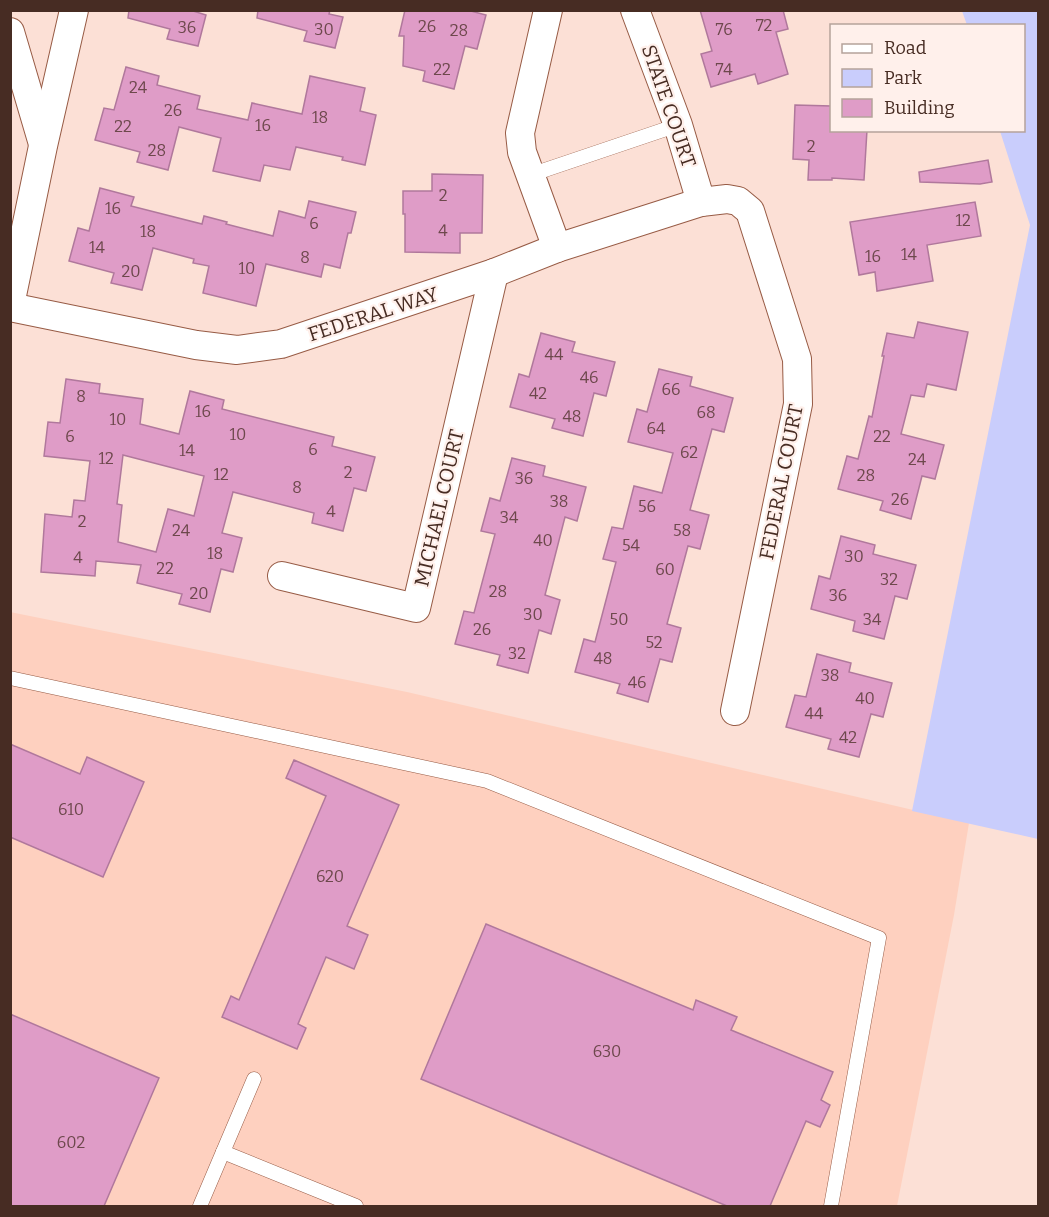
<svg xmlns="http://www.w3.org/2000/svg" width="1049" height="1217" viewBox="0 0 1049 1217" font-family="Bitter,serif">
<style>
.built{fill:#fed0bf}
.green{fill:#c9cdfc}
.building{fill:#df9cc7;stroke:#b0789c;stroke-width:1.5;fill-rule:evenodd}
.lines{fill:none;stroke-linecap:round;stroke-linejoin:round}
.lane-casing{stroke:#975b45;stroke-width:15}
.street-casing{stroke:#975b45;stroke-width:30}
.lane{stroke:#fff;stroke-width:14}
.street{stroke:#fff;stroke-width:28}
.labels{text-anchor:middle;stroke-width:4.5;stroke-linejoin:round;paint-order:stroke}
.number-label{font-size:16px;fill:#6d484c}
.street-label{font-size:20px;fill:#472c23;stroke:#fff0eb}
</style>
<rect width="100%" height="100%" fill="#fce0d6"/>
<polygon class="built" points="10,612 407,692 969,823 954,915 897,1206 11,1206"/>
<polygon class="green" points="962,11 1038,11 1038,839 912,811 1030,225 1000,131 1024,130 1024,26 967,25"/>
<g class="building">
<polygon points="129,10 190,10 206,15 198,46 167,39 170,29 128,18"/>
<polygon points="258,10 330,10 329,14 343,17 335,48 304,41 307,31 257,18"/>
<polygon points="405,10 467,10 486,15 477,49 465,46 454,89 423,81 425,71 403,66 404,36 399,36"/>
<polygon points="700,10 783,10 788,29 776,32 788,74 758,84 755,74 711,87 701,54 712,51"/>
<polygon points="126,67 159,76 157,85 200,96 197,109 248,120 252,103 302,114 310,76 365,88 360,111 376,115 365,165 342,160 343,157 296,147 290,170 264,165 260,181 213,171 221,138 179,127 168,170 137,162 140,152 95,140 104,108 114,110"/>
<polygon points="795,105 831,106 831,130 867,130 864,180 832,178 832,180 808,180 809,160 793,159"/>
<polygon points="988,160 992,182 980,184 920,182 919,172"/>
<polygon points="432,174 483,175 482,233 460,233 460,253 405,252 405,214 403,214 403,191 432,191"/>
<polygon points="100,188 134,197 131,206 202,224 204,216 227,222 226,224 273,236 279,211 305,218 309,201 356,212 351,233 348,233 340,268 324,264 321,277 266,264 256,306 203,293 209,266 193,263 194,259 153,248 142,290 111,283 114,273 69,261 78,228 89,231"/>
<polygon points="975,202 981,236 927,245 933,281 877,291 875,272 859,275 850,222"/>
<polygon points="918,322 968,332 956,390 927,384 924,397 911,395 901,434 944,445 935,479 922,476 911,519 880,510 883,501 838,489 847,456 858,459 869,416 872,417 884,356 882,356 887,333 914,338"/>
<polygon points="541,333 575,342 572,352 615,362 606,396 594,393 583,436 552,428 555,419 510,407 519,374 529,377"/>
<polygon points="659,369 692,377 690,386 733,398 724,432 712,429 690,510 709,515 700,549 688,546 667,624 681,628 672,662 660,659 648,702 617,693 620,684 575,672 584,639 595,642 616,562 603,559 612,527 623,529 634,486 662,493 673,453 628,442 637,409 647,412"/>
<path d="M 66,379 L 100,384 L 99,393 L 143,399 L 140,424 L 179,434 L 190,391 L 224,400 L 222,409 L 334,437 L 332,446 L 375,457 L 366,491 L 354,488 L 343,531 L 312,523 L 314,513 L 233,492 L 222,533 L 242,538 L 233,572 L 221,569 L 210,612 L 179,604 L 182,594 L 137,583 L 141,565 L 96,561 L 95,576 L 41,572 L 45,514 L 72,517 L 74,500 L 85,501 L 90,461 L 44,456 L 48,422 L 60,423 ZM 123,455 L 204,476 L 194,516 L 168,509 L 156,552 L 118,542 L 122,505 L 117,504 Z"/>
<polygon points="512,458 545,466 543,476 586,487 577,521 565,517 545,595 560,600 551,634 539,630 528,673 497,665 500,655 455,644 464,611 474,613 495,534 481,531 490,498 500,501"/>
<polygon points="841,536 875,545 873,554 916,565 907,599 895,596 884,639 853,631 855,621 811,609 819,576 830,579"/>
<polygon points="817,654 851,663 849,672 892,683 883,717 871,714 859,757 828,749 831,739 786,727 795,695 806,697"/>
<polygon points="10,744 80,774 87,757 144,782 103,877 10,837"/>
<polygon points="294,760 399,805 347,926 368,935 354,969 326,957 298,1024 306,1028 297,1049 222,1017 231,996 239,1000 326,796 286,778"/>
<polygon points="486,924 693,1010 696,1000 737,1017 731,1030 833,1072 821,1100 830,1105 820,1127 806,1121 770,1206 727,1206 421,1079"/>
<polygon points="10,1014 159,1078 104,1206 10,1206"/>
</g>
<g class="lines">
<g class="lane-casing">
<g id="lane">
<polyline points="530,175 678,125"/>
<polyline points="10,678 487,781 879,938 831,1206"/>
<polyline points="223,1152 356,1206"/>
<polyline points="200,1206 254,1079"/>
</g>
</g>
<g class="street-casing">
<g id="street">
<polyline points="548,10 520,133 522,152 557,248"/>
<polyline points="635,10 678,125 701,202"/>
<polyline points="10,32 43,144"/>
<polyline points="10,305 43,146 74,10"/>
<polyline points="10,307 196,345 237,350 281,344 494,273 557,248 701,202 727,199 738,201 750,211 797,359 798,404 735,711"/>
<polyline points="282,576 416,608 494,273"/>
</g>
</g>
<use href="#lane" class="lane"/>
<use href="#street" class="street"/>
</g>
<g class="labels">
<g class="number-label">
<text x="764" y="31">72</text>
<text x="427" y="32">26</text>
<text x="187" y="33">36</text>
<text x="324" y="35">30</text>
<text x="724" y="35">76</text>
<text x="459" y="36">28</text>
<text x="442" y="75">22</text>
<text x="724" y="75">74</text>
<text x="138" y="93">24</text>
<text x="173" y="116">26</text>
<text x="320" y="123">18</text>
<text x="263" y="131">16</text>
<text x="123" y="132">22</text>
<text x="811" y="152">2</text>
<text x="157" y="156">28</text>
<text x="443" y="201">2</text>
<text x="113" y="214">16</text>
<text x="963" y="226">12</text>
<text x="314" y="229">6</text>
<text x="443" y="236">4</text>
<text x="148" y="237">18</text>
<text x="97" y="253">14</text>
<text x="909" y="260">14</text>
<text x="873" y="262">16</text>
<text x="305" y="263">8</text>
<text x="247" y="274">10</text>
<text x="131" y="277">20</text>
<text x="554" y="360">44</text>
<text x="589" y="383">46</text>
<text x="671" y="395">66</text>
<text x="538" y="399">42</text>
<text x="81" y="402">8</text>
<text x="203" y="417">16</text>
<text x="706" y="418">68</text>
<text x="572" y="422">48</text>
<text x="118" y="425">10</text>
<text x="656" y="434">64</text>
<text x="238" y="440">10</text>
<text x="70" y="442">6</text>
<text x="882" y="442">22</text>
<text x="313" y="455">6</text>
<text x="187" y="456">14</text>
<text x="689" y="458">62</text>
<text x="106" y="464">12</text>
<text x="917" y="465">24</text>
<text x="348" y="478">2</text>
<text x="221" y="480">12</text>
<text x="866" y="481">28</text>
<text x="524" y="484">36</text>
<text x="297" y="493">8</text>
<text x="900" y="505">26</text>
<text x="559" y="507">38</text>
<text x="647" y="512">56</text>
<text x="331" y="517">4</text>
<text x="509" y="523">34</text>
<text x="82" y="527">2</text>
<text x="181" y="536">24</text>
<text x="682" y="536">58</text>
<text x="543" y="546">40</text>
<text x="631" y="551">54</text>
<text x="215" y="559">18</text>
<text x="854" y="562">30</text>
<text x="78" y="563">4</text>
<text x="165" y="574">22</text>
<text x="665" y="575">60</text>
<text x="889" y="585">32</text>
<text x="498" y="597">28</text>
<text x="199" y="599">20</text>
<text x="838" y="601">36</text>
<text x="533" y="620">30</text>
<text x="619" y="625">50</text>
<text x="872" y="625">34</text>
<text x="482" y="635">26</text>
<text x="654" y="648">52</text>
<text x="517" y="659">32</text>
<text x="603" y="664">48</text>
<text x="830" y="681">38</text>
<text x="637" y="688">46</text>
<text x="865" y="704">40</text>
<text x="814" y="719">44</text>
<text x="848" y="743">42</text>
<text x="71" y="815">610</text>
<text x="330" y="882">620</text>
<text x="607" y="1057">630</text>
<text x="71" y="1148">602</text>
</g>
<g class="street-label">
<text transform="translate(669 106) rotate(71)" y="7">STATE COURT</text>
<text transform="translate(373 314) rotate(-18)" y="7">FEDERAL WAY</text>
<text transform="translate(781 482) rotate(-79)" y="7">FEDERAL COURT</text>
<text transform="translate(439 508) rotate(-77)" y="7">MICHAEL COURT</text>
</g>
</g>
<rect width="1049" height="1217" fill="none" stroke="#472c23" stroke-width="24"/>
<rect x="830" y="24" width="195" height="108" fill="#fff0eb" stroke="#b5a29b" stroke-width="1.5"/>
<rect x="842" y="44" width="30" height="9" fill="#ffffff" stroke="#b5a29b" stroke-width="1.5"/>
<text x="884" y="54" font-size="18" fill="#472c23">Road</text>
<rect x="842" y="69" width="30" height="18" fill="#c9cdfc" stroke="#b5a29b" stroke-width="1.5"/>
<text x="884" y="84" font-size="18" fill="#472c23">Park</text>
<rect x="842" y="99" width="30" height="18" fill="#df9cc7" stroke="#b5a29b" stroke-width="1.5"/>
<text x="884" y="114" font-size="18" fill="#472c23">Building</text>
</svg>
